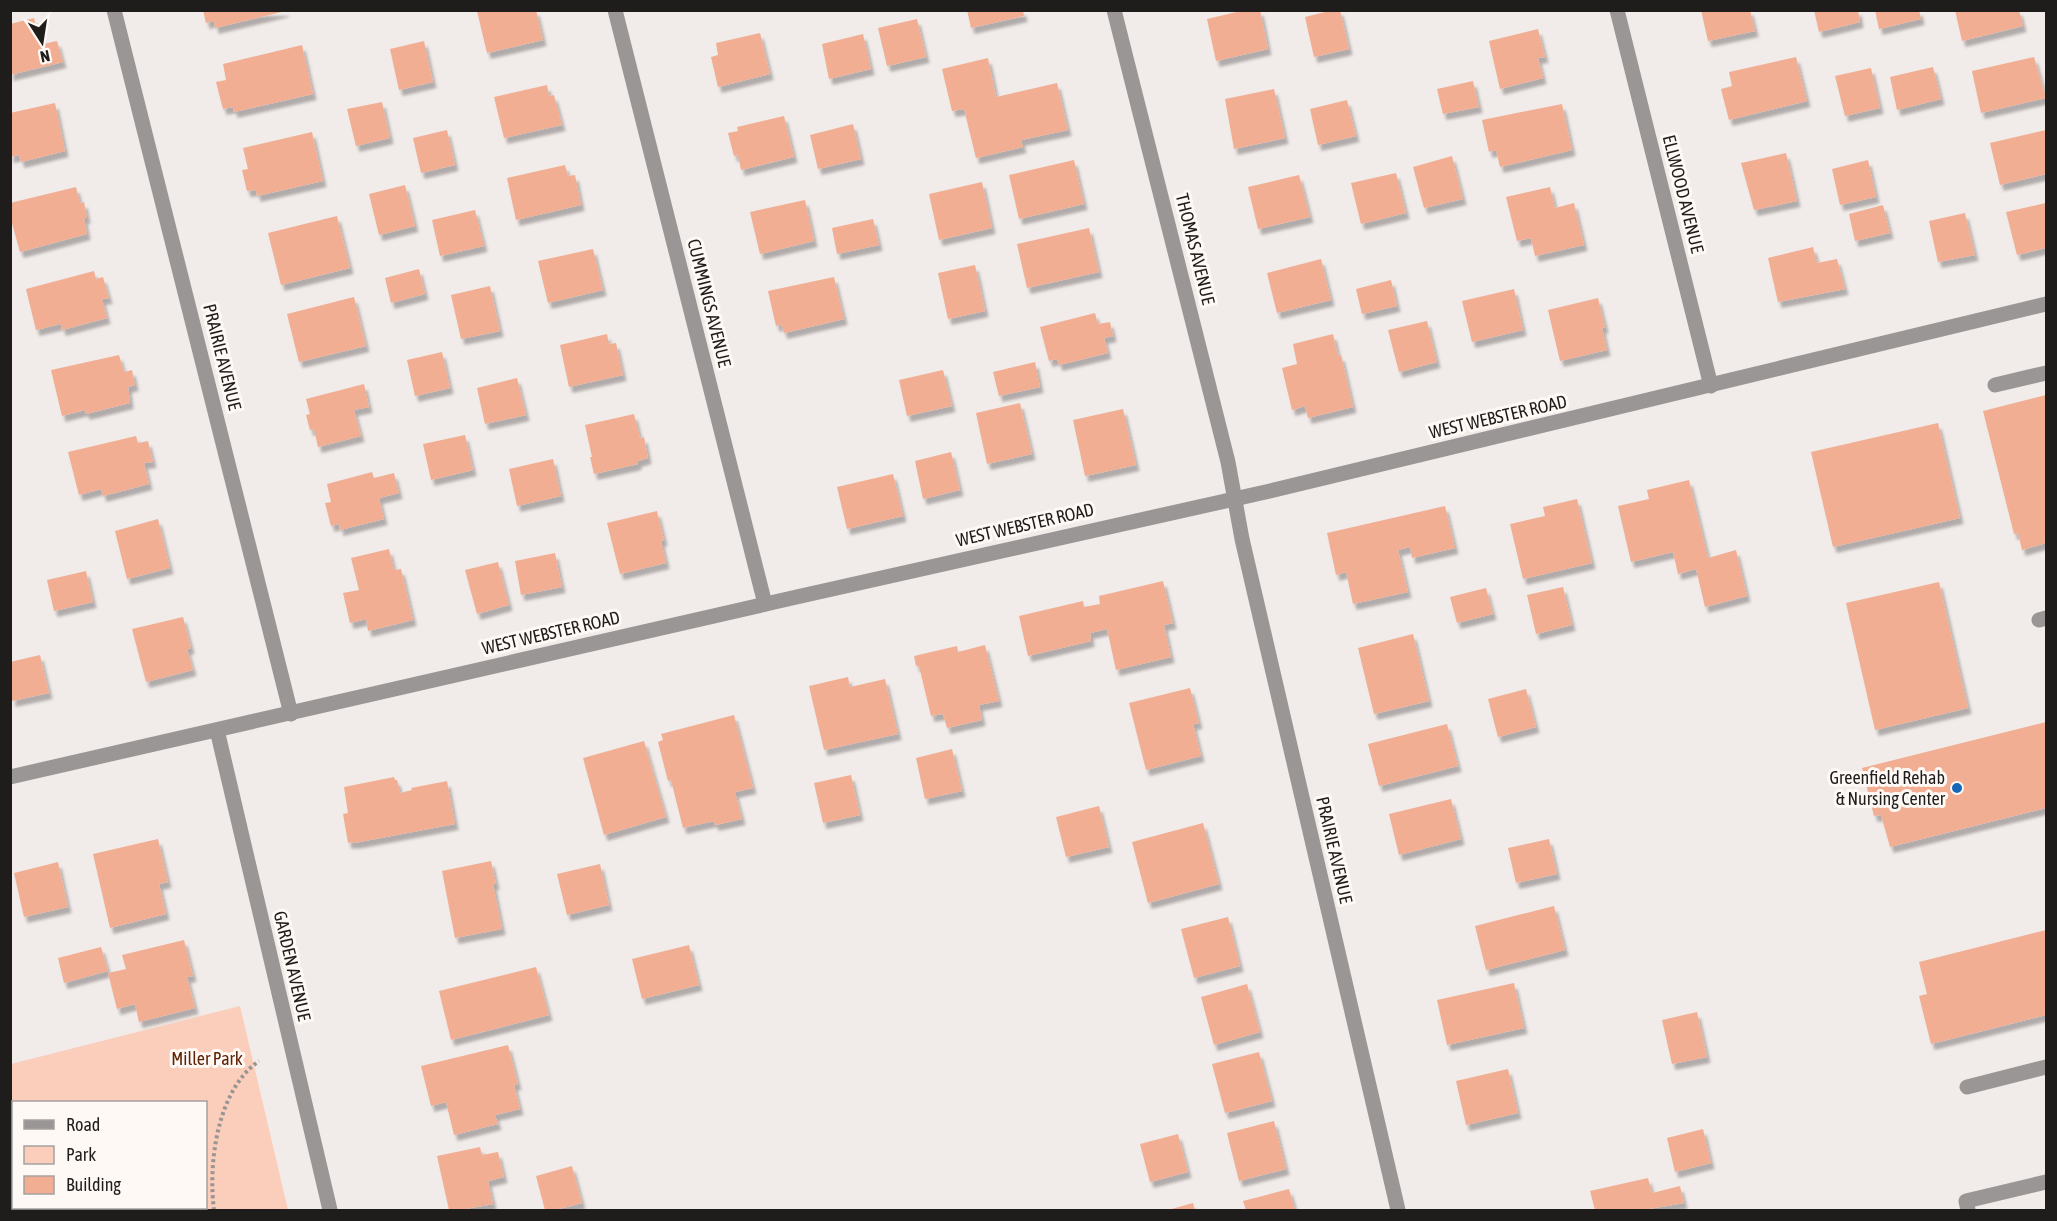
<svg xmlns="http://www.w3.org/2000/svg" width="2057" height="1221" viewBox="0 0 2057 1221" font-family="'Asap Condensed',sans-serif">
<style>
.green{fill:#fbcdbb;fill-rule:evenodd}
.building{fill:#f2ae93;filter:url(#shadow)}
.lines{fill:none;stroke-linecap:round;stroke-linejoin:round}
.path{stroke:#999593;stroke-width:4;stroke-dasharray:3 3;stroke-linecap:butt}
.minor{stroke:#999695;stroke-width:15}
.poi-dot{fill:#1667b5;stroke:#fff9f6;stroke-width:2}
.labels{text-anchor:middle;stroke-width:6;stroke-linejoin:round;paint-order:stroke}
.street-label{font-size:18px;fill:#1f1d1c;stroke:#fff9f6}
.poi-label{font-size:18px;fill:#1f1d1c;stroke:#fff9f6;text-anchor:end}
.park-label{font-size:18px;fill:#5e2205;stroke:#fff9f6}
</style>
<defs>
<filter id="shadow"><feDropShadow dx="3.5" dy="6" stdDeviation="1.5" flood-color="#0004"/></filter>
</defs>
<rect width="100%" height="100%" fill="#f1ebe9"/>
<path class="green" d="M 240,1006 L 288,1210 L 11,1210 L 11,1064 ZM 14,1102 L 206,1102 L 206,1208 L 14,1208 Z"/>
<g class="building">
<polygon points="203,10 285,10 286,11 215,28 214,21 206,23"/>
<polygon points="481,10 527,10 527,12 536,10 543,40 487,53 477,11"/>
<polygon points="967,10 1023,10 1024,16 971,28"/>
<polygon points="1245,10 1260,10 1268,49 1216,61 1207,19"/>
<polygon points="1333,10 1340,10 1349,49 1314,57 1305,17"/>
<polygon points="1701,10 1750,10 1755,31 1708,41"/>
<polygon points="1814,10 1858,10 1860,22 1819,32"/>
<polygon points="1875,10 1919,10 1921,19 1879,29"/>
<polygon points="1955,10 2019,10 2023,26 1962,41"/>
<polygon points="34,18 39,37 41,36 43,44 57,41 63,62 10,75 10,24"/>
<polygon points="917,19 926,57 887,66 878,28"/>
<polygon points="1538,29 1545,57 1538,58 1543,78 1500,89 1489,41"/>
<polygon points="760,33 770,74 718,87 711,57 718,55 716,43"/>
<polygon points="863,34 871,69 829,79 822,44"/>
<polygon points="424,41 433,82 399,90 390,49"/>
<polygon points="302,45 313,94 234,112 233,107 223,109 216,82 226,80 223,64"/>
<polygon points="1796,57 1807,101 1729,120 1721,89 1732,86 1729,72"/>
<polygon points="2034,57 2046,98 1981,113 1972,71"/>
<polygon points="988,58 996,97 1057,83 1068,130 1021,140 1023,147 976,158 964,109 952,111 942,69"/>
<polygon points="1933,67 1941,99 1897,110 1890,77"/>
<polygon points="1871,68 1880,108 1845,116 1835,76"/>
<polygon points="1473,81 1479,107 1443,114 1437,89"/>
<polygon points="547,85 549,96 554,95 562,125 504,138 494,97"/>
<polygon points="1274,89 1285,138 1234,149 1225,99"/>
<polygon points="1347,100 1356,136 1318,145 1310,109"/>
<polygon points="382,102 390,138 356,146 347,109"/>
<polygon points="55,103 65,151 21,162 19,155 10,157 10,113"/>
<polygon points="1562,104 1572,150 1500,167 1496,150 1489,152 1482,120"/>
<polygon points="784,116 794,157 741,170 738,155 734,156 728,133 738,131 737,127"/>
<polygon points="853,124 861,159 818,169 810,135"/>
<polygon points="447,130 455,165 421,173 413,138"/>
<polygon points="2046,130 2046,174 2000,185 1990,143"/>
<polygon points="312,132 323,181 257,196 256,190 247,191 242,170 248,169 243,148"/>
<polygon points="1786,153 1797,201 1754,210 1741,163"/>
<polygon points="1452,156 1463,199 1424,208 1413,167"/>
<polygon points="1074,160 1084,204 1019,219 1009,175"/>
<polygon points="1868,160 1876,197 1840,205 1832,169"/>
<polygon points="565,165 568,176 575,175 581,205 516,220 507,178"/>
<polygon points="1396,173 1406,213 1361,224 1351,183"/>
<polygon points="1299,175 1310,217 1258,229 1248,187"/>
<polygon points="982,182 992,228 939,240 929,194"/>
<polygon points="405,185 415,226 379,235 369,194"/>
<polygon points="76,187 80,203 84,202 87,218 84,218 87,234 20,252 10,216 10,203"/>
<polygon points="1550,187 1555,208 1574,203 1584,245 1535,256 1531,238 1517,241 1506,197"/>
<polygon points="805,200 814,241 760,254 750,212"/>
<polygon points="2046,203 2046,248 2017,255 2006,212"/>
<polygon points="1883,205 1890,233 1855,241 1849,214"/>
<polygon points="475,210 484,246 440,256 432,220"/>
<polygon points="1965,213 1975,255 1938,262 1929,221"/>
<polygon points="337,216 350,268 281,285 268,233"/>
<polygon points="873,219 879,245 837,254 832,228"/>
<polygon points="1089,228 1099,272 1027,288 1017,244"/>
<polygon points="1813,247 1817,263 1837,259 1845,289 1778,302 1768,258"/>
<polygon points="593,249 603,290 548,303 538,261"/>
<polygon points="1321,259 1331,300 1277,313 1267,273"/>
<polygon points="975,265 985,311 948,319 938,273"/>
<polygon points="419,269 425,294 391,303 385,278"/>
<polygon points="94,271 96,279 103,277 109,298 102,299 107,318 62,330 61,324 36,330 26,289"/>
<polygon points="834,277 844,319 784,333 781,324 776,326 768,291"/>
<polygon points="1391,280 1397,306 1362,314 1356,289"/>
<polygon points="490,286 500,331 461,339 451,295"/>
<polygon points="1514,289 1523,330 1472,342 1462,301"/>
<polygon points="354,297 366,346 299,362 287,314"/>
<polygon points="1598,298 1605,327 1602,328 1607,350 1560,361 1548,310"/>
<polygon points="1095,313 1098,324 1110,322 1113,336 1104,338 1108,353 1059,365 1057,359 1049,361 1040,327"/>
<polygon points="1427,321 1437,362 1399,372 1388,330"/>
<polygon points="607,334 609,344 616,343 623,375 569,387 560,345"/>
<polygon points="1333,334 1338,356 1341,355 1353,407 1308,418 1305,406 1292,410 1282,368 1297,364 1293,344"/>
<polygon points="442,352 450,388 415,396 407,360"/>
<polygon points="119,355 124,372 132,370 135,385 128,387 130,403 86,414 85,410 62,416 51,370"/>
<polygon points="1035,362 1040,387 999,396 993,372"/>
<polygon points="943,370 952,406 907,416 899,380"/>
<polygon points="517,378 526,415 485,424 477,388"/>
<polygon points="364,384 369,407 354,410 361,436 318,447 314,429 310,430 306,415 310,414 306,399"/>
<polygon points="2046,395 2046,543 2022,550 2018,533 2014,534 1983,411"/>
<polygon points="1020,403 1032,454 987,464 976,413"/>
<polygon points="1123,409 1136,465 1085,476 1073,420"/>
<polygon points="634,414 640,438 644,437 648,458 638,461 638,464 594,474 590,457 592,457 585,425"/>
<polygon points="1938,423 1960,518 1833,547 1811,452"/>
<polygon points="465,435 473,470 431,480 423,444"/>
<polygon points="136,436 138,443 148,441 153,462 144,463 149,484 103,496 101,489 79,495 68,452"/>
<polygon points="951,452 960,490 923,499 915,461"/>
<polygon points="553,459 561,496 517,506 509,469"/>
<polygon points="372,472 374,478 394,473 399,493 379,498 384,519 340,530 339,524 331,526 325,503 331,502 327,484"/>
<polygon points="893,474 903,516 847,529 837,487"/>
<polygon points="1689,480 1708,558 1736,550 1747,596 1705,607 1696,569 1678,574 1673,552 1631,562 1618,506 1649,499 1647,490"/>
<polygon points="1577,499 1592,563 1523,579 1510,524 1545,516 1543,507"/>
<polygon points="1445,506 1455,548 1412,558 1410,547 1398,550 1408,592 1353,604 1346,572 1336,575 1327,533"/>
<polygon points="657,511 664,540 661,541 666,563 620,574 607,523"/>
<polygon points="158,519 170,568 127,579 115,531"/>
<polygon points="389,549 394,570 401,569 413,620 368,631 366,619 350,623 343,593 359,590 351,558"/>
<polygon points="555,553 562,587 521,595 515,561"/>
<polygon points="498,562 509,605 477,614 465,570"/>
<polygon points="86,571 93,602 54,611 47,580"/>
<polygon points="1163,581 1173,623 1164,625 1171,657 1116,670 1107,629 1090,633 1091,641 1028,656 1019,616 1083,601 1084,607 1100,604 1099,596"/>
<polygon points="1939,582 1968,708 1875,730 1846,603"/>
<polygon points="1563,587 1572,625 1536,634 1527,595"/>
<polygon points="1486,588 1493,614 1457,623 1450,597"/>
<polygon points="183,617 191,648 187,649 193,670 146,682 132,629"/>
<polygon points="1413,634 1429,701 1374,714 1358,648"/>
<polygon points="985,645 999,701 979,705 982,720 947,728 943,714 931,716 919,666 916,666 914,656 957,646 958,652"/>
<polygon points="40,655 49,693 12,701 10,662"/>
<polygon points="848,677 850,687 885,679 898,734 824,750 809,686"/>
<polygon points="1190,688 1199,723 1193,724 1201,756 1146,770 1129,703"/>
<polygon points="1526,689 1536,727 1498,737 1488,699"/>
<polygon points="734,715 753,788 735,792 742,819 715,825 714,821 683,828 671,780 668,781 658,742 663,740 661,734"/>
<polygon points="2046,722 2046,808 1890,847 1881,815 1874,816 1862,768"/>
<polygon points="1447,724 1458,766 1379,786 1368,744"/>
<polygon points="644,741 666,817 604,835 583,758"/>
<polygon points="952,749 962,791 925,799 916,758"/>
<polygon points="851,775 860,815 823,823 814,783"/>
<polygon points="394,777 395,780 397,780 400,793 412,790 411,788 447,781 455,824 354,843 354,842 348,843 343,814 348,813 344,787"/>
<polygon points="1451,799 1461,839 1399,855 1389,814"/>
<polygon points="1099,806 1109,847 1066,857 1056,817"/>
<polygon points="1203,823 1219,884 1148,903 1132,842"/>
<polygon points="158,839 168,882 159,884 166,914 110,928 93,854"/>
<polygon points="1549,839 1557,874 1516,883 1508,848"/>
<polygon points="491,861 496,884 493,884 502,929 455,938 442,871"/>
<polygon points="58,862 68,907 24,917 14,873"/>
<polygon points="600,864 609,905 567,915 557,874"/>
<polygon points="1554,906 1565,950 1486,970 1475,926"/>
<polygon points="1228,917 1240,966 1194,978 1181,929"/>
<polygon points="2046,930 2046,1015 1931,1044 1919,996 1927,994 1919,962"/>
<polygon points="184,940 193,976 187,977 195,1008 139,1022 135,1004 117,1009 108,973 126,969 122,955"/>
<polygon points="689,945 699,985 642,999 632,959"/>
<polygon points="101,947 108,971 64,983 58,958"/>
<polygon points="536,967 549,1015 451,1040 439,991"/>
<polygon points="1514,983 1524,1028 1447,1045 1437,1000"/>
<polygon points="1247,984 1260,1032 1214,1045 1201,997"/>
<polygon points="1697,1012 1707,1057 1672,1064 1662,1020"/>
<polygon points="508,1045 518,1084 514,1085 520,1109 495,1115 498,1124 454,1135 446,1102 431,1106 421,1066"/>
<polygon points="1259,1052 1272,1101 1225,1113 1212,1064"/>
<polygon points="1508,1069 1518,1113 1466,1125 1456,1081"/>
<polygon points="1274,1121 1286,1169 1239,1181 1227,1133"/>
<polygon points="1703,1129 1711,1163 1675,1172 1667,1138"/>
<polygon points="1178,1134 1188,1172 1150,1182 1140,1144"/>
<polygon points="480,1147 482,1155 498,1152 504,1177 488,1181 493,1204 460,1210 449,1210 437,1156"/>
<polygon points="572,1166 582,1203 555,1210 545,1210 536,1176"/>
<polygon points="1648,1178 1652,1193 1680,1186 1684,1203 1643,1210 1595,1210 1590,1191"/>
<polygon points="1289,1189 1295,1210 1246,1210 1243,1201"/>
<polygon points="1193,1203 1195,1210 1168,1210"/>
</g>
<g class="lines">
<path class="path" d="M 214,1210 C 208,1163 217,1090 259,1061"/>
<g class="minor">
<polyline points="114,10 291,714"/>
<polyline points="615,10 765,604"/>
<polyline points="1114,10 1228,462 1242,539 1398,1210"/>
<polyline points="1617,10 1711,386"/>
<polyline points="1995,385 2046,373"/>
<polyline points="2039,620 2046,618"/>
<polyline points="217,730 330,1210"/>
<polyline points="10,777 801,596 1270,491 2046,304"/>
<polyline points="1967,1087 2046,1067"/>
<polyline points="1968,1210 1966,1201 2046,1182"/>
</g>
</g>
<circle class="poi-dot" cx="1957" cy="788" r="6"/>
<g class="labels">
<g class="street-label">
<text transform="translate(1683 194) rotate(76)" y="6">ELLWOOD AVENUE</text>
<text transform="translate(1195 249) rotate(76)" y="6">THOMAS AVENUE</text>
<text transform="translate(709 303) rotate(76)" y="6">CUMMINGS AVENUE</text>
<text transform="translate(222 357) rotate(76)" y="6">PRAIRIE AVENUE</text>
<text transform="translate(1498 417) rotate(-13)" y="6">WEST WEBSTER ROAD</text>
<text transform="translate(1025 525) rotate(-13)" y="6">WEST WEBSTER ROAD</text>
<text transform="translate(551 633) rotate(-13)" y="6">WEST WEBSTER ROAD</text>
<text transform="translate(1334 850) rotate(77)" y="6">PRAIRIE AVENUE</text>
<text transform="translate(292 966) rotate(77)" y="6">GARDEN AVENUE</text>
</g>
<g class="poi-label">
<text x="1945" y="784">Greenfield Rehab<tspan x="1945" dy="21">&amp; Nursing Center</tspan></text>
</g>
<g class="park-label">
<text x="207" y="1065">Miller Park</text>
</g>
</g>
<rect width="2057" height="1221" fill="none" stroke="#1f1d1c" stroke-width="24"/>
<rect x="12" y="1101" width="195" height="108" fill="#fff9f6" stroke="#a5a19f" stroke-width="1.5"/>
<rect x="24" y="1120" width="30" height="9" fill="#999695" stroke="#a5a19f" stroke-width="1.5"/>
<text x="66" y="1131" font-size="18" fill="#1f1d1c">Road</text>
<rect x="24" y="1146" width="30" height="18" fill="#fbcdbb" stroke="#a5a19f" stroke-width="1.5"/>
<text x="66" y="1161" font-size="18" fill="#1f1d1c">Park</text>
<rect x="24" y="1176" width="30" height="18" fill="#f2ae93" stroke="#a5a19f" stroke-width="1.5"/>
<text x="66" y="1191" font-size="18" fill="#1f1d1c">Building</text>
<g transform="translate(42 42) rotate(168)" stroke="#fff9f6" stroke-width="4.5" paint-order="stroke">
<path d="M0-4.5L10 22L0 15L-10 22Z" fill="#1f1d1c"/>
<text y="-9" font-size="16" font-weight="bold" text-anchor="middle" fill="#1f1d1c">N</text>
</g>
</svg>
